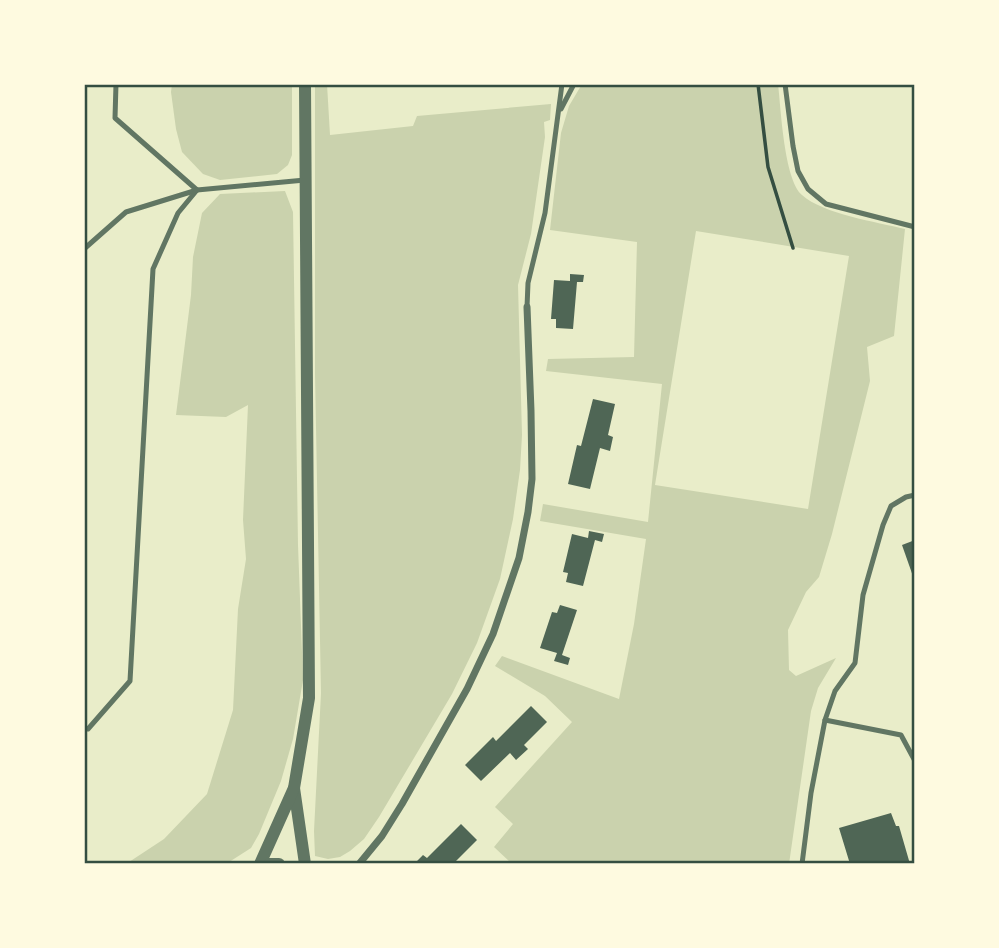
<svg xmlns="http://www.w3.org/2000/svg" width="999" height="948" viewBox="0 0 999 948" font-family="Raleway,sans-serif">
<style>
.green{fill:#cad2ad;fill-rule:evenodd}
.building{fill:#4f6655}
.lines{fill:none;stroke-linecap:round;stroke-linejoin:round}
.path{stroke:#344e41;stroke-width:3.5}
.service{stroke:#617663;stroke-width:5}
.minor{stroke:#617663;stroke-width:7}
.tertiary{stroke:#617663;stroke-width:12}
.neatline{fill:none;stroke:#344e41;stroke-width:2.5}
</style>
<rect width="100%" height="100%" fill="#e9edc9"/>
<g class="green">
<polygon points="172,84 292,84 292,155 288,165 277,174 220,180 203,174 182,152 176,129 171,92"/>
<polygon points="315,84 327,84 330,135 413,126 417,116 551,104 550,120 544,122 545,137 531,234 518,285 522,435 520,470 513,519 500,579 477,643 452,694 379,817 364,839 350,851 340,857 328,859 315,856 314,831 321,693 315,374"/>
<path d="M 582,84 L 778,84 C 781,109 784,179 802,195 C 823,214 877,222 905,229 L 894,336 L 867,347 L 870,381 L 832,534 L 819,577 L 806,592 L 788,630 L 789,670 L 796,676 L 836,658 L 818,688 L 811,711 L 789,864 L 512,864 L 494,847 L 513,824 L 495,807 L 572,722 L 545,696 L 495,666 L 502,656 L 619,699 L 634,624 L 646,539 L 540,521 L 543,504 L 648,522 L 662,384 L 546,371 L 548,359 L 634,357 L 637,242 L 550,230 L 561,133 L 569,106 ZM 696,231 L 849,256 L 808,509 L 655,485 Z"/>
<polygon points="285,191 293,212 298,545 303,680 293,739 281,781 259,834 251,848 226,864 126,864 164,839 207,794 233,710 238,609 246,559 243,520 248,405 226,417 176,415 191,295 193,257 202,213 220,194"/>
</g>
<g class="building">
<polygon points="570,274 584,275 583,282 577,282 573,329 556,328 556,319 551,319 554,280 570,281"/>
<polygon points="593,399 615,404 608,435 613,437 610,451 600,448 590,489 568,484 577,445 581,446"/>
<polygon points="589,531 604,534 602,542 595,540 583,586 566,582 568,573 563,572 572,534 588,538"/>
<polygon points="915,540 915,582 902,545"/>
<polygon points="560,605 577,610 562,655 570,658 568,665 554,661 557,653 540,648 552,612 557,613"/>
<polygon points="531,706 547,722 524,745 528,749 516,760 510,753 481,781 465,765 493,737 496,741"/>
<polygon points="891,813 896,826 899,826 910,864 850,864 839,828"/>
<polygon points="461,824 477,840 454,863 456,864 414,864 423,855 427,858"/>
</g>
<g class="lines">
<polyline class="path" points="758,84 768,167 793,248"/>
<g class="service">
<polyline points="116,84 115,118 197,190"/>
<polyline points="785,84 793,146 798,171 808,189 826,204 915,227"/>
<polyline points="561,109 574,84"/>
<polyline points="84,249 126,212 197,190 305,180"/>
<polyline points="527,307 528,283 545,213 562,84"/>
<polyline points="825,720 901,735 915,761"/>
<polyline points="84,728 88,729 130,681 153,269 178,213 197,190"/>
<polyline points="802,864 811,793 825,720 835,691 855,663 863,595 883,525 891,506 906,497 915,495"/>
</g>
<polyline class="minor" points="359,864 382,836 402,804 467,689 493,634 519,558 528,512 532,479 531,411 527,307"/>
<g class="tertiary">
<polyline points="294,788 305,864"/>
<polyline points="260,864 294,788 309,698 305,84"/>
<polyline points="269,864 279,864"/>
</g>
</g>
<rect width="999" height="948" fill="none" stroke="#fefae0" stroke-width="172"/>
<rect x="86" y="86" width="827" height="776" class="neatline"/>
</svg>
